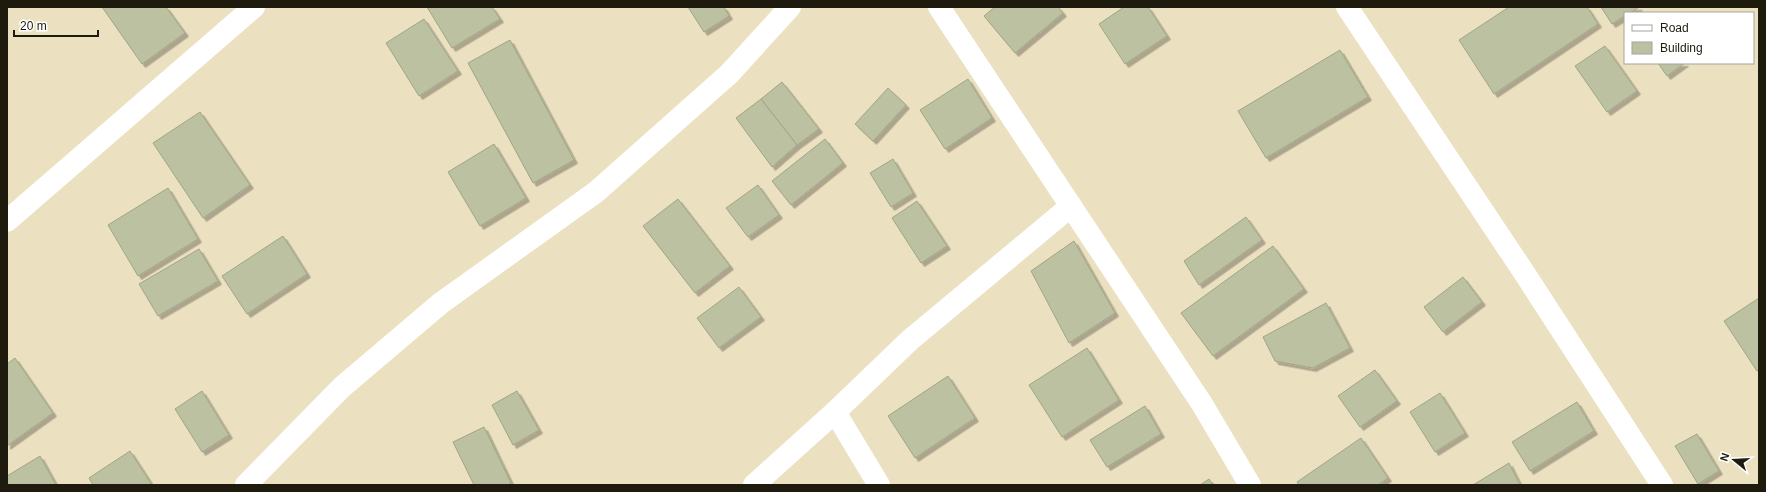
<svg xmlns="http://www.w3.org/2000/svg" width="1766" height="492" viewBox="0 0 1766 492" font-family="Helvetica,sans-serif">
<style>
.building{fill:#bcc2a1;stroke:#9fa585;filter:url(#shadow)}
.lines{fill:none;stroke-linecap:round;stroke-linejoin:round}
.minor{stroke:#fff;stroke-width:22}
</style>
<defs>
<filter id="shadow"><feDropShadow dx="3.5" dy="3.5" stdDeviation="0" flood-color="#0004"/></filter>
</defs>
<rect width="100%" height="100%" fill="#ebe0bf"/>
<g class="building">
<polygon points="102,7 166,7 185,33 142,64"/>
<polygon points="427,7 492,7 500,19 452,48"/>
<polygon points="688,7 724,7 729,16 704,32"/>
<polygon points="995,7 1058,7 1063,13 1015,53 984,16"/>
<polygon points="1124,7 1148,7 1167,36 1125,64 1099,24"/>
<polygon points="1509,7 1587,7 1598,24 1494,94 1459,40"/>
<polygon points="1601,7 1639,7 1630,13 1625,13 1625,16 1612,24"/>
<polygon points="424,19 458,71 419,96 386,43"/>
<polygon points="510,40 574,160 533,183 468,63"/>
<polygon points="1605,46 1637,91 1607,112 1575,66"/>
<polygon points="1340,50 1368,97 1266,158 1238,111"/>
<polygon points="1658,63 1685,63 1667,76"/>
<polygon points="968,79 992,118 945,149 920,110"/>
<polygon points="782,82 819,129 797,145 761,99"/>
<polygon points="888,88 906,105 873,141 855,124"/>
<polygon points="761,99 797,145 772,167 736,118"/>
<polygon points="200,112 250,185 203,218 153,143"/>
<polygon points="825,139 843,163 791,205 772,181"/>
<polygon points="494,144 526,198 480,226 448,172"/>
<polygon points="893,159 913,193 891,207 870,173"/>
<polygon points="758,185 779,215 748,237 726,208"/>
<polygon points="168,188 198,239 138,276 108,225"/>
<polygon points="678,199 730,266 695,293 643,226"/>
<polygon points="917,201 947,246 921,263 892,218"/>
<polygon points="1246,217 1262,240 1199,285 1184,261"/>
<polygon points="283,236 307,274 247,314 222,276"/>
<polygon points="1074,241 1115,313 1069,343 1031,271"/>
<polygon points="1273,246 1304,289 1213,356 1181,313"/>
<polygon points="199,249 218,281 158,316 139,284"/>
<polygon points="1463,277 1482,302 1443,332 1424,307"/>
<polygon points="739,287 761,317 719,348 697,318"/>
<polygon points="1759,298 1759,370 1757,371 1724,321"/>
<polygon points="1326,303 1350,348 1313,368 1275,361 1263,337"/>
<polygon points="1087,348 1119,400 1062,437 1029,385"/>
<polygon points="15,358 53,413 7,446 7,364"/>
<polygon points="1375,370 1397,401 1360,427 1338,396"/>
<polygon points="948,376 975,418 915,458 888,416"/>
<polygon points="202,391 229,435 202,452 175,409"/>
<polygon points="517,391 539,430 513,445 492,405"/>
<polygon points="1440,393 1465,433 1435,452 1410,412"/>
<polygon points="1577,402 1594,431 1530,471 1512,442"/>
<polygon points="1145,406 1161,434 1107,467 1090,440"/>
<polygon points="484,427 511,483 508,485 474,485 453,442"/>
<polygon points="1697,434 1719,471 1698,484 1675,446"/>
<polygon points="1361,438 1388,478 1378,485 1299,485 1297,482"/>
<polygon points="130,451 152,485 93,485 89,478"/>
<polygon points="40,456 56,485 7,485 7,476"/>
<polygon points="1509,463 1520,485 1473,485"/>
<polygon points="1209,479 1213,485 1200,485"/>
</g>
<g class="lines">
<g class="minor">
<polyline points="939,7 1202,404 1250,485"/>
<polyline points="1347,7 1525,274 1662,485"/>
<polyline points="7,221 254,7"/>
<polyline points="835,412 879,485"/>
<polyline points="246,485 342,387 441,303 596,192 729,74 790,7"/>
<polyline points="754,485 835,412 910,340 1071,206"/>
</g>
</g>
<rect width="1766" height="492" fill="none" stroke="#1e1a0e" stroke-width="16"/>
<rect x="1624" y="12" width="130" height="52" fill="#ffffff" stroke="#a5a39f"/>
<rect x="1632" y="25" width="20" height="6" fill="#ffffff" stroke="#a5a39f"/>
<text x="1660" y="32" font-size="12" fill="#1e1a0e">Road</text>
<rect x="1632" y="42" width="20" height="12" fill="#bcc2a1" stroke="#a5a39f"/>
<text x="1660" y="52" font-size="12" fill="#1e1a0e">Building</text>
<g transform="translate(1734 460) rotate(288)" stroke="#ffffff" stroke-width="3" paint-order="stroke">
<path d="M0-3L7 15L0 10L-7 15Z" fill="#1e1a0e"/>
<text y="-6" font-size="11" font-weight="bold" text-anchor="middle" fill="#1e1a0e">N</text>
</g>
<path d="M14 30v6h84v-6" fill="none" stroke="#1e1a0e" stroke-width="2"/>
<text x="20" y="30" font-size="12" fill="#1e1a0e" stroke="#ffffff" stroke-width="3" paint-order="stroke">20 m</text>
</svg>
